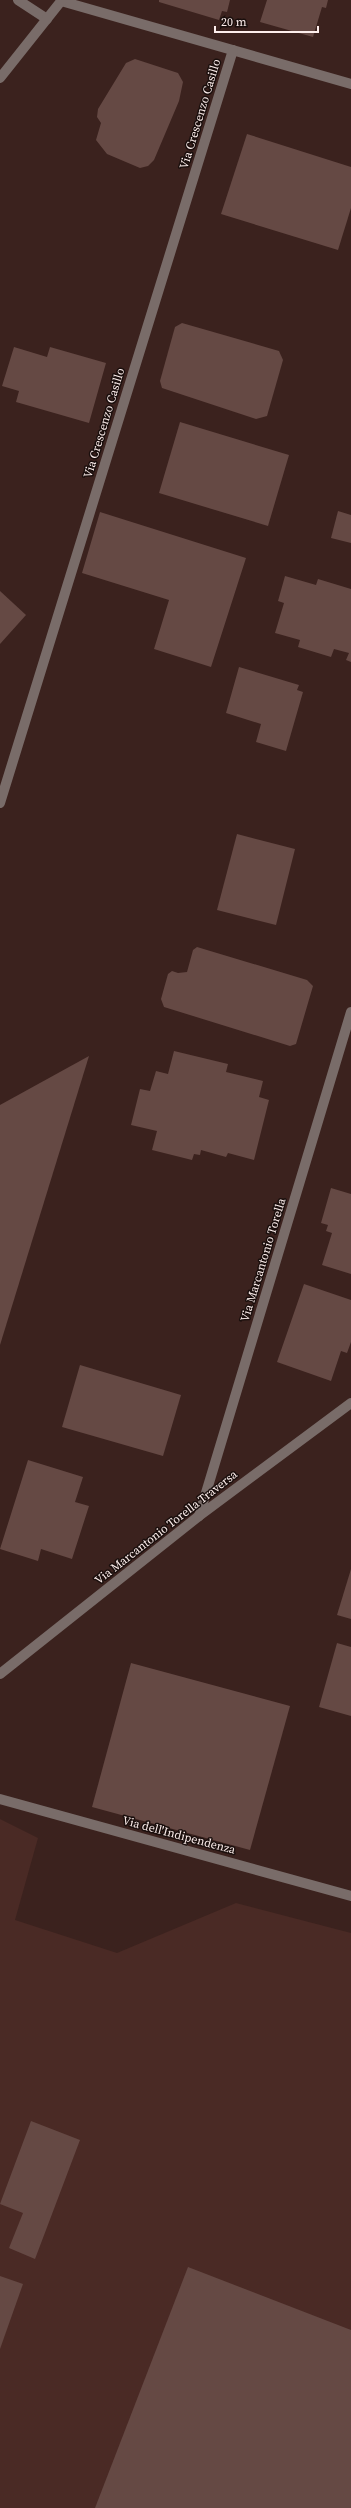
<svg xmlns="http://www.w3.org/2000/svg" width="351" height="2508" viewBox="0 0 351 2508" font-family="'Source Serif 4',serif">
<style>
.built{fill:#4a2a25}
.building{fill:#654944}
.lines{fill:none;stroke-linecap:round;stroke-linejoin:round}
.minor{stroke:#796c69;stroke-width:10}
.labels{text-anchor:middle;stroke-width:3;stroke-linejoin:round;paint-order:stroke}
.street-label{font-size:12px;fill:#fdeeec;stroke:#1a0f0d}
</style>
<rect width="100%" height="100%" fill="#3b221e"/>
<polygon class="built" points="0,1819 38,1838 15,1920 117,1953 236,1903 351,1933 351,2508 0,2508"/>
<g class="building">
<polygon points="159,0 230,0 227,12 222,11 219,20 159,2"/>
<polygon points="267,0 328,0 326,8 322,7 313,37 260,22"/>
<polygon points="135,59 178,73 183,82 179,101 154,160 148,166 140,168 107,154 96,140 101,123 97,117 98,109 126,63"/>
<polygon points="247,134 351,167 351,208 338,250 221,214"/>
<polygon points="182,323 279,351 283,360 267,416 256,419 162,388 160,381 175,327"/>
<polygon points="14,347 47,357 50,347 106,363 89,423 16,402 19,391 2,386"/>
<polygon points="180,422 289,455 268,526 159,493"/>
<polygon points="338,511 351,515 351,543 331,538"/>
<polygon points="100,512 246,558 211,667 154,649 169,600 82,573"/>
<polygon points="285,576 316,585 318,579 351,589 351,662 346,660 349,653 334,649 331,657 298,647 300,640 275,633 284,603 278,601"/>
<polygon points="0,591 26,615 0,644"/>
<polygon points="239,667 299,685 297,690 303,692 286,751 256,742 261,724 226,713"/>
<polygon points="237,834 295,849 276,925 217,910"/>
<polygon points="197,947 307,980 313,986 296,1044 290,1046 164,1007 161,999 168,974 172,971 178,973 187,972 193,950"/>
<polygon points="174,1051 228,1064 226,1072 263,1081 259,1097 269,1100 254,1160 228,1153 226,1157 201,1150 200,1155 194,1154 192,1160 152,1150 157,1131 131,1125 140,1089 150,1091 156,1071 168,1074"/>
<polygon points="89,1056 0,1345 0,1105"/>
<polygon points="331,1188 351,1194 351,1274 322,1265 332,1233 326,1231 328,1225 321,1223"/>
<polygon points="304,1284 351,1300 351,1342 347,1353 341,1351 331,1381 277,1362"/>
<polygon points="80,1365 181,1395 163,1456 62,1427"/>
<polygon points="28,1460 83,1477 75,1502 89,1506 72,1559 41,1549 38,1561 0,1549"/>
<polygon points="351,1569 351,1619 337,1615"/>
<polygon points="337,1643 351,1647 351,1716 319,1707"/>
<polygon points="131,1663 290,1706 250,1850 92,1807"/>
<polygon points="31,2121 80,2140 35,2259 9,2248 23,2213 0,2204"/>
<polygon points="188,2267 351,2330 351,2508 95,2508"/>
<polygon points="0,2276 23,2284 0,2349"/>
</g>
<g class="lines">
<g class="minor">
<polyline points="18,0 47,19"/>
<polyline points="61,1 351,84"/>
<polyline points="0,78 62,0"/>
<polyline points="0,803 233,50"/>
<polyline points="199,1516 351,1012"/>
<polyline points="0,1674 199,1516 351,1403"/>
<polyline points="0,1799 351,1896"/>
</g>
</g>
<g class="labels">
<g class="street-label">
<text transform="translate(200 114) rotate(-73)" y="4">Via Crescenzo Casillo</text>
<text transform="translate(104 423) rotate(-73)" y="4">Via Crescenzo Casillo</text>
<text transform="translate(263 1260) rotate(-73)" y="4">Via Marcantonio Torella</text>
<text transform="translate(166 1527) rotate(-38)" y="4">Via Marcantonio Torella Traversa</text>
<text transform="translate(179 1835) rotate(15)" y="4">Via dell'Indipendenza</text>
</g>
</g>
<path d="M215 26v6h103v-6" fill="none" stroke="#fdeeec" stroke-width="2"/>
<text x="221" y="26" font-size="12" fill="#fdeeec" stroke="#1a0f0d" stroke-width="3" paint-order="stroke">20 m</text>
</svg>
